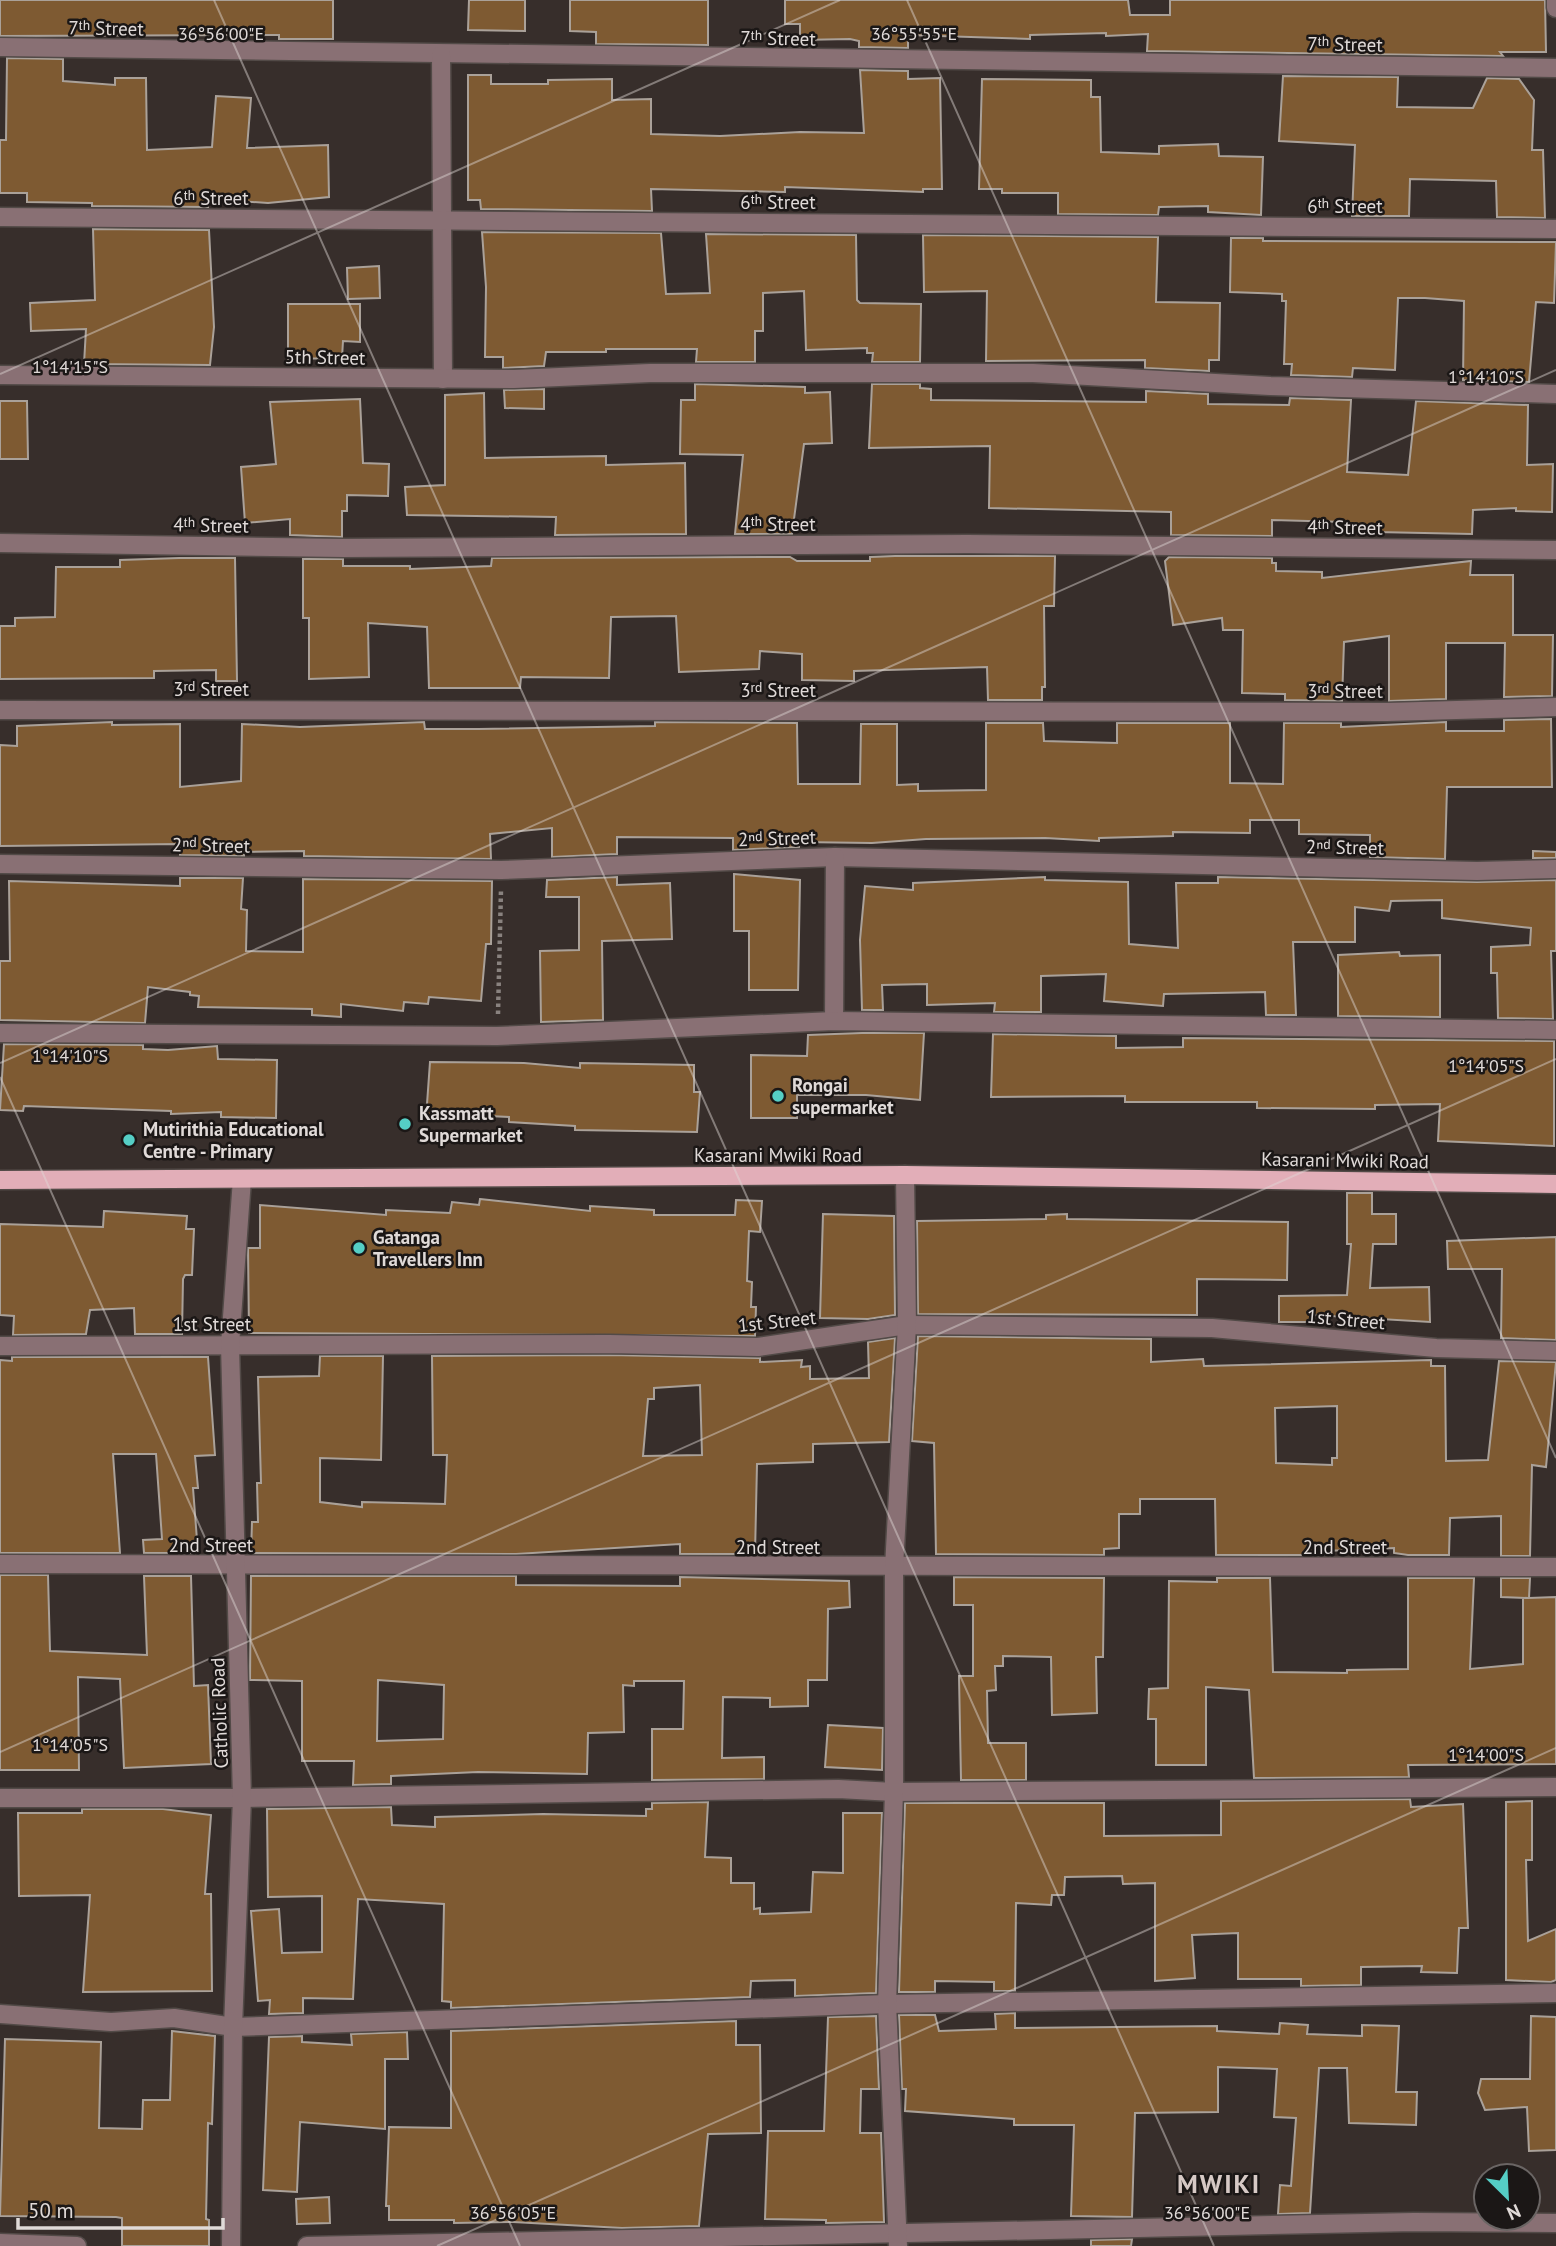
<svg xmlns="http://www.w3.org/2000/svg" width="1556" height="2246" viewBox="0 0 1556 2246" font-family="'PT Sans',sans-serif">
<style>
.building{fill:#7e5a32;stroke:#aaa199;stroke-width:2;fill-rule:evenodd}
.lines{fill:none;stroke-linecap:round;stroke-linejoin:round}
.minor-casing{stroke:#524a47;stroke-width:21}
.major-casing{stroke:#524a47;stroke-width:21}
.path{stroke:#89827f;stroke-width:4.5;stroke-dasharray:3.5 3.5;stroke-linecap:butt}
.minor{stroke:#897074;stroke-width:18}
.major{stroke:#e2aeb8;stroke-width:18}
.ticks{fill:none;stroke:#e0dad8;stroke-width:2;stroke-opacity:0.45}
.poi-dot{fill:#55cec5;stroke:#1b1716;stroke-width:2.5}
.labels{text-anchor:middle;stroke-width:5;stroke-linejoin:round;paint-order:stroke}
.street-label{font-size:19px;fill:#e0dad8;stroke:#1b1716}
.poi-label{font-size:19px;font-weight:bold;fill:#e0dad8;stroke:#1b1716;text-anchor:start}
.district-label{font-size:26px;font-weight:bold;letter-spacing:2px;fill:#d6c9c5;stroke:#1b1716}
.ticks-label{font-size:18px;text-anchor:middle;fill:#e0dad8;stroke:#1b1716;stroke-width:5;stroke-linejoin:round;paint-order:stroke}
</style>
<rect width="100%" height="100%" fill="#372e2b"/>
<g class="building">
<polygon points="0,0 333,0 333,39 279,39 279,35 0,36"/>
<polygon points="469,0 525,0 525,31 468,30"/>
<polygon points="570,0 708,0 708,45 596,44 596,32 570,31"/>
<polygon points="785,0 1128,0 1130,15 1170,15 1170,0 1545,0 1546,52 1500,52 1503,56 1147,51 1148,34 1106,36 1106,33 1030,35 1030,39 908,35 908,48 859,47 859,41 850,39 800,40 800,24 785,24"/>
<polygon points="7,58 63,59 63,81 115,85 115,78 146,78 147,150 212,147 216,96 251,98 247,148 328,145 329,197 268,203 207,199 208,207 92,206 92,203 27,202 27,193 0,193 0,140 6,140"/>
<polygon points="860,70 908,71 908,79 940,78 942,189 923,189 923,192 785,187 785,192 651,189 652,211 481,209 480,200 468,200 468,75 491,75 491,84 548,84 548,80 612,79 612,100 651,99 651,134 720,136 800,132 864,133"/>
<polygon points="1283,76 1398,77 1397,107 1473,108 1487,78 1519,79 1534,100 1532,150 1543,150 1545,218 1497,217 1496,181 1410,179 1409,216 1352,216 1355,145 1279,141"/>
<polygon points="982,79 1091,80 1091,97 1100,97 1101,152 1159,154 1159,146 1218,144 1219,156 1263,157 1261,215 1208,212 1208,206 1159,207 1158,215 1058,214 1058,193 1002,193 1002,189 979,189"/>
<polygon points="93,229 209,230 214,327 210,365 84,364 86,329 31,331 30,303 95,300"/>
<polygon points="482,232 661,233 666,294 710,293 706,234 856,235 857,300 860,303 921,304 920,362 872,362 873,353 867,353 867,348 806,350 804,291 763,293 763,331 755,331 755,362 696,362 697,349 606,349 606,352 546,352 544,366 503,368 503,357 485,357 486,287"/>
<polygon points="923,235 1158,237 1156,302 1220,303 1219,360 1209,360 1209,371 1145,368 1145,360 986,361 987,291 924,292"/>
<polygon points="1231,238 1263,238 1263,241 1556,242 1554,303 1536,302 1529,382 1463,380 1464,301 1425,298 1398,298 1395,370 1353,368 1352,377 1291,375 1292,364 1284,364 1286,301 1282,301 1282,294 1230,292"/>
<polygon points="379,266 380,298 348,299 347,268"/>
<polygon points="288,304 360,304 360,342 343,341 342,358 288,359"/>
<polygon points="695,384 805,387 805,393 830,392 832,443 804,444 792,534 735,534 743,455 680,454 681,400 695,400"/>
<polygon points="872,384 920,384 920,388 931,389 931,400 1146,402 1146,391 1208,394 1208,404 1289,405 1290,398 1351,400 1347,472 1408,475 1416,401 1528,405 1527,465 1553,464 1552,512 1516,511 1516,508 1473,510 1472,534 1376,532 1376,526 1345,526 1345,522 1272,520 1272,536 1171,535 1171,512 989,508 990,446 869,448"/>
<polygon points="544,389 544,409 505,408 504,390"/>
<polygon points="484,393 485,458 606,456 606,465 685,463 686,534 555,535 556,517 407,515 405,487 445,485 445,395"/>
<polygon points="360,399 363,463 389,464 388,496 347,495 347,511 342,511 342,537 290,535 290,519 245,523 241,467 276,464 270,402"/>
<polygon points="0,401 27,401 28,459 0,459"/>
<polygon points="895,556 1055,556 1054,606 1044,606 1045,687 1042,687 1042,700 988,700 987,667 854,671 854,681 802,680 802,654 760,651 759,669 679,672 676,616 611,617 609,678 521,677 520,688 429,688 427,627 368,623 369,677 309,679 309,618 303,618 303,559 343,559 343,566 410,566 410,569 491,566 492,558 790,557 797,561 870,561 870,557"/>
<polygon points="1169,557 1272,558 1272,563 1276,563 1276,571 1322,572 1322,578 1471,561 1470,575 1513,575 1513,635 1553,635 1552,696 1504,697 1505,643 1446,643 1446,699 1389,701 1389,636 1344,642 1342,701 1285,700 1285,694 1242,693 1243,630 1223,630 1222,618 1173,625 1165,561"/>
<polygon points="179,558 235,558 237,681 216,681 216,670 154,671 154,678 0,679 0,626 15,626 15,618 55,617 56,567 120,567 120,560"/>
<polygon points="1551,719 1552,787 1447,787 1445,859 1370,857 1370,835 1299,834 1299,820 1250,820 1250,833 1173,832 1173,836 1099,838 1099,841 1045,838 926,839 872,843 799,842 799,847 733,850 733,838 617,837 617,854 552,857 552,828 490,834 491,859 304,856 304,851 244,852 244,856 180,855 180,844 0,846 0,745 17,746 17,726 112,722 112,725 180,724 180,787 241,781 242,724 300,727 424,722 425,729 478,729 655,726 655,722 797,723 798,784 860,784 861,724 897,724 897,785 918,784 918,791 986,790 986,723 1043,723 1044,741 1117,743 1117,723 1230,723 1230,783 1283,784 1284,723 1341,723 1341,727 1446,722 1446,731 1504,731 1504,720"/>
<polygon points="1533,851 1556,852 1556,858 1533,858"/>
<polygon points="734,874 800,880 798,990 749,990 749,931 734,931"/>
<polygon points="617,877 617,885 670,883 672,939 602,941 603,1020 541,1022 540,951 579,950 579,897 546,897 547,880"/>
<polygon points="1045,877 1045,880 1128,882 1129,944 1178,948 1176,883 1218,883 1218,877 1477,882 1556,880 1556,951 1551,951 1553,1019 1498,1018 1497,973 1491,973 1491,947 1530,945 1531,928 1442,918 1442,900 1391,901 1389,911 1355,907 1355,942 1293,942 1296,1015 1266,1015 1265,992 1164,994 1163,1006 1104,1001 1106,974 1041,976 1041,1012 994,1012 995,1003 927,1005 927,984 882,985 883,1010 862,1010 860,940 865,886 913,890 913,883"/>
<polygon points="180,878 243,878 241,909 247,910 246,951 303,952 303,879 492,881 491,944 486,944 481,1001 429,997 428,1004 404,1002 403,1011 341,1004 341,1017 312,1015 312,1009 198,1007 199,996 190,995 190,992 148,987 145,1023 0,1020 0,961 10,961 9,881 180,886"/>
<polygon points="1399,952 1400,956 1440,955 1440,1017 1338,1016 1338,955"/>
<polygon points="862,1033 924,1033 920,1100 866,1095 797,1095 797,1118 751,1118 751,1055 807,1056 808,1035"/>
<polygon points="993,1034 1116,1036 1116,1048 1183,1047 1183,1038 1554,1041 1554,1146 1438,1141 1440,1104 1375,1105 1375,1109 1257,1108 1257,1102 1125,1102 1125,1096 991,1097"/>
<polygon points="4,1044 143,1045 143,1049 168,1050 217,1046 218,1059 277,1060 276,1118 221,1117 221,1112 171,1114 171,1111 24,1106 23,1111 0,1110"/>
<polygon points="430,1062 524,1063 580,1068 580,1063 694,1065 694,1092 700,1092 697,1132 575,1130 575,1126 509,1122 509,1117 468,1115 467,1121 426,1118"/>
<polygon points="1347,1193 1372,1193 1372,1214 1396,1214 1396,1244 1373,1244 1370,1288 1429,1287 1430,1322 1314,1315 1314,1322 1279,1322 1279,1296 1347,1295 1351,1244 1347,1244"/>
<polygon points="480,1199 590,1211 590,1206 654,1210 654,1215 735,1215 736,1200 762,1201 760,1232 749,1231 747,1281 752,1282 751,1307 756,1307 755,1336 249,1333 248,1248 260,1248 260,1205 386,1215 386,1210 450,1213 452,1202 479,1205"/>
<polygon points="104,1211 187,1216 186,1229 194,1229 192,1275 185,1275 183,1279 182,1334 135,1334 134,1308 90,1310 86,1334 13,1335 14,1316 0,1315 0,1224 103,1227"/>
<polygon points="823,1214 894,1216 895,1315 868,1319 820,1318"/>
<polygon points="1067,1214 1067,1219 1288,1222 1287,1280 1197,1279 1197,1315 918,1314 917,1221 1046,1219 1046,1215"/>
<polygon points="1556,1237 1556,1340 1501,1338 1502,1269 1448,1269 1447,1241"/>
<path d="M 918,1336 L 1151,1339 L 1151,1362 L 1203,1359 L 1204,1366 L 1431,1360 L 1431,1366 L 1445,1366 L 1446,1461 L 1488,1460 L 1499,1361 L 1556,1362 L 1546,1467 L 1532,1465 L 1530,1556 L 1501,1556 L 1501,1516 L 1450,1518 L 1449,1555 L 1408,1555 L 1394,1553 L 1394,1548 L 1325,1551 L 1326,1554 L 1303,1555 L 1216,1555 L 1215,1499 L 1140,1499 L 1140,1514 L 1119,1514 L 1119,1548 L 1104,1549 L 1104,1555 L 936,1554 L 934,1443 L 912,1441 ZM 1337,1406 L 1337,1458 L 1332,1458 L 1332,1465 L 1276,1463 L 1275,1408 Z"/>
<path d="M 895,1338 L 889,1442 L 813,1444 L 813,1462 L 757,1464 L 755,1554 L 680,1554 L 680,1544 L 516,1554 L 251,1553 L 252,1522 L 258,1522 L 257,1483 L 261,1483 L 258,1377 L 319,1376 L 320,1356 L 383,1356 L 381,1460 L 320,1458 L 320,1502 L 362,1507 L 362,1502 L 445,1504 L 447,1455 L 433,1455 L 432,1356 L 609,1355 L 760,1358 L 760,1362 L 802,1360 L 801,1367 L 810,1366 L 810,1379 L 869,1378 L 868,1342 ZM 700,1385 L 702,1455 L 643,1456 L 648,1399 L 654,1399 L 654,1388 Z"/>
<polygon points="12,1357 208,1357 215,1455 195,1456 198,1488 193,1488 198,1553 144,1553 143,1540 162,1539 156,1454 113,1454 120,1553 0,1553 0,1360 12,1361"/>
<polygon points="0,1575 48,1575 50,1651 147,1655 144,1576 191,1576 194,1686 208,1685 211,1764 124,1768 120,1679 78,1677 79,1770 0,1770"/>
<path d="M 251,1576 L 516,1576 L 516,1585 L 680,1586 L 680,1577 L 849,1581 L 850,1607 L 828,1609 L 827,1680 L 808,1680 L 808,1706 L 770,1707 L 770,1698 L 723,1697 L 722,1758 L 764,1757 L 764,1779 L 652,1780 L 652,1729 L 683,1729 L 684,1681 L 634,1681 L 634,1686 L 623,1685 L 624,1732 L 588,1733 L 587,1774 L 478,1772 L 391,1776 L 391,1784 L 353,1785 L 354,1761 L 302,1761 L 302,1681 L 250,1680 ZM 378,1680 L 444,1685 L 443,1739 L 377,1741 Z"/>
<polygon points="954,1577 1104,1578 1103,1657 1096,1657 1097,1713 1052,1715 1051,1657 1003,1656 1003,1666 995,1666 996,1690 987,1691 988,1743 1026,1743 1026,1780 961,1780 959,1676 973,1676 973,1605 954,1605"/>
<polygon points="1217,1578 1270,1578 1273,1672 1347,1673 1347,1670 1408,1669 1408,1578 1474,1578 1470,1669 1523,1664 1523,1598 1528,1598 1501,1597 1501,1578 1530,1578 1529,1598 1556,1597 1556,1764 1408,1765 1409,1777 1254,1778 1249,1690 1206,1687 1206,1765 1156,1765 1156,1719 1148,1719 1149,1689 1168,1688 1169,1581 1217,1582"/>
<polygon points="828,1725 883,1728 882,1770 825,1767"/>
<polygon points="1410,1799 1411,1807 1463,1804 1468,1928 1459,1928 1457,1973 1421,1972 1422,1966 1361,1967 1361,1985 1301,1986 1301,1979 1238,1979 1238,1933 1192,1935 1195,1978 1155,1981 1155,1883 1123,1884 1122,1876 1065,1877 1064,1895 1052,1895 1051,1905 1016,1903 1015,1991 994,1991 994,1982 935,1981 935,1992 899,1992 905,1803 1104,1803 1104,1836 1221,1835 1221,1801"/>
<polygon points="1532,1801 1532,1860 1526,1860 1528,1941 1556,1929 1556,1980 1551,1982 1506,1980 1506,1802"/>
<polygon points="708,1802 705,1857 731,1858 731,1883 754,1883 754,1909 760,1908 760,1914 811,1912 813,1872 843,1873 843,1813 882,1813 876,1993 795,1996 795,1980 751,1981 750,1997 451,2008 451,2002 442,2001 444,1904 358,1899 353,1999 303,1998 303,2013 269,2014 270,2000 258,2001 251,1911 279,1909 282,1953 322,1952 322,1896 268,1897 267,1809 391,1807 392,1825 435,1827 435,1817 543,1814 646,1816 646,1809 652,1809 652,1803"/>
<polygon points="82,1809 163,1809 211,1815 205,1894 211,1894 212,1991 83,1992 90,1895 19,1896 18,1813 82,1813"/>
<polygon points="1015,2013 1015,2028 1217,2026 1217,2031 1279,2034 1280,2023 1308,2025 1307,2034 1362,2036 1362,2025 1399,2026 1396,2092 1417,2092 1416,2125 1349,2123 1347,2068 1319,2068 1310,2213 1278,2214 1280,2185 1291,2186 1296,2118 1274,2117 1277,2069 1218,2067 1218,2112 1135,2113 1132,2217 1071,2216 1074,2125 1014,2125 1014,2119 905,2111 906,2089 902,2089 899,2015 935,2015 939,2031 996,2029 995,2014"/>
<polygon points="876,2016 879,2089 861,2089 860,2133 881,2133 884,2222 826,2223 826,2220 765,2219 768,2131 824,2131 828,2017"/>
<polygon points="1531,2016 1556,2017 1556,2150 1529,2151 1527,2107 1485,2110 1478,2093 1481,2079 1530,2079"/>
<polygon points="736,2021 736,2045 760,2045 761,2133 708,2134 699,2226 622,2228 513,2222 454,2223 454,2220 389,2220 389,2206 386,2206 389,2127 451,2128 451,2031"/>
<polygon points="172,2031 215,2036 212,2124 208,2123 206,2219 209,2220 209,2246 122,2246 122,2218 116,2217 0,2216 5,2039 101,2042 99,2128 142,2129 143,2100 170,2100"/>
<polygon points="407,2032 408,2059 385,2059 385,2129 300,2122 297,2192 263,2190 269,2037 302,2036 302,2042 352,2045 351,2034"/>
<polygon points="329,2197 330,2223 297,2224 296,2199"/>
<polygon points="1132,2239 1131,2246 1091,2246 1091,2240"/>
</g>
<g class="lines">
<g class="minor-casing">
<g id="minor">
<polyline points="1556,0 1556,8"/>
<polyline points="0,47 1556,68"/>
<polyline points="441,55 443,379"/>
<polyline points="0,217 1556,229"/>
<polyline points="0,375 514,379 650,373 1033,373 1270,386 1556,394"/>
<polyline points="0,543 344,548 967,544 1556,550"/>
<polyline points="0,710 1387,712 1556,707"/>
<polyline points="0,864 501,870 835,857 1477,871 1556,869"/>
<polyline points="834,1021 835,857"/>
<polyline points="0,1033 497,1036 834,1021 1556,1030"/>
<polyline points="0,1346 609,1344 758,1347 907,1325 1212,1328 1436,1348 1556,1351"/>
<polyline points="0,1564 1556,1567"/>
<polyline points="0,1798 242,1798 838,1789 894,1792 1556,1787"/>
<polyline points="0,2014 111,2022 174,2018 233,2027 887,2004 1556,1993"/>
<polyline points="0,2243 77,2246"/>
<polyline points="231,2246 233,2027 242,1798 230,1345 242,1179"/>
<polyline points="307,2246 1414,2222 1556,2223"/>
<polyline points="898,2246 887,2004 894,1792 894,1568 907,1325 905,1175"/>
</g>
</g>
<g class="major-casing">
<polyline id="major" points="0,1180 905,1175 1556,1184"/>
</g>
<polyline class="path" points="498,1014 501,890"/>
<use href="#minor" class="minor"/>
<use href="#major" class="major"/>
</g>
<path class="ticks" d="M 214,0 L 1214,2246M 907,0 L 1556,1458M 0,374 L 840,0M 0,1063 L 1556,370M 0,1077 L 520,2246M 0,1752 L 1556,1059M 437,2246 L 1556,1748"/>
<g class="poi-dot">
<circle cx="778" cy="1096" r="7"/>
<circle cx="405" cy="1124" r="7"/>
<circle cx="129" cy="1140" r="7"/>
<circle cx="359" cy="1248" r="7"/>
</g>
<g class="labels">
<g class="street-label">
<text transform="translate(106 28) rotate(1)" y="7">7ᵗʰ Street</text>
<text transform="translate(778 38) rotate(1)" y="7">7ᵗʰ Street</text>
<text transform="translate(1345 44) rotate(1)" y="7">7ᵗʰ Street</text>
<text x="211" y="205">6ᵗʰ Street</text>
<text x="778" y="209">6ᵗʰ Street</text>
<text x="1345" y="213">6ᵗʰ Street</text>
<text transform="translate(325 357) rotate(1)" y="7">5th Street</text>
<text x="778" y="531">4ᵗʰ Street</text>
<text transform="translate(211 525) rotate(1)" y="7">4ᵗʰ Street</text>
<text transform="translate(1345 527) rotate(1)" y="7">4ᵗʰ Street</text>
<text x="211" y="696">3ʳᵈ Street</text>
<text x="778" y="697">3ʳᵈ Street</text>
<text x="1345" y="698">3ʳᵈ Street</text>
<text transform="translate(777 838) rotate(-2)" y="7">2ⁿᵈ Street</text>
<text transform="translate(211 845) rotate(1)" y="7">2ⁿᵈ Street</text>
<text transform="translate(1345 847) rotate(1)" y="7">2ⁿᵈ Street</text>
<text x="778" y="1162">Kasarani Mwiki Road</text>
<text transform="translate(1345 1160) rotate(1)" y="7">Kasarani Mwiki Road</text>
<text transform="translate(1346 1319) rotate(5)" y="7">1st Street</text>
<text transform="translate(777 1321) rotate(-6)" y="7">1st Street</text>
<text x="212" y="1331">1st Street</text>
<text x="211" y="1552">2nd Street</text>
<text x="778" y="1554">2nd Street</text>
<text x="1345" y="1554">2nd Street</text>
<text transform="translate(219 1713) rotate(-92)" y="7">Catholic Road</text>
</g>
<g class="poi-label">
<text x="792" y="1092">Rongai<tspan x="792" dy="22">supermarket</tspan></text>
<text x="419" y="1120">Kassmatt<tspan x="419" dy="22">Supermarket</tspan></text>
<text x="143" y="1136">Mutirithia Educational<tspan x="143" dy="22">Centre - Primary</tspan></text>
<text x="373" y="1244">Gatanga<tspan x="373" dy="22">Travellers Inn</tspan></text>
</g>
<g class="district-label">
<text x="1219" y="2193">MWIKI</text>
</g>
</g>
<g class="ticks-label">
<text x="221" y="40">36°56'00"E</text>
<text x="914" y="40">36°55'55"E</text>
<text x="70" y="373">1°14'15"S</text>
<text x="1486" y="383">1°14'10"S</text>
<text x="70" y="1062">1°14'10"S</text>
<text x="1486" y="1072">1°14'05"S</text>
<text x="70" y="1751">1°14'05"S</text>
<text x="1486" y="1761">1°14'00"S</text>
<text x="513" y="2219">36°56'05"E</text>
<text x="1207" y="2219">36°56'00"E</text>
</g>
<g transform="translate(1507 2197) rotate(156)"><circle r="33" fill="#1b1716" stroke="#6a6564" stroke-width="2"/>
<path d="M0-5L12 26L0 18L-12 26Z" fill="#55cec5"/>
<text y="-10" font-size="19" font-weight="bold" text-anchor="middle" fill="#e0dad8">N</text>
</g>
<path d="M18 2218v10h205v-10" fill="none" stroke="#e0dad8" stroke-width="3.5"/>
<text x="28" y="2218" font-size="21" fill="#e0dad8" stroke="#1b1716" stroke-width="5" paint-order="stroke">50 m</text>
</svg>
